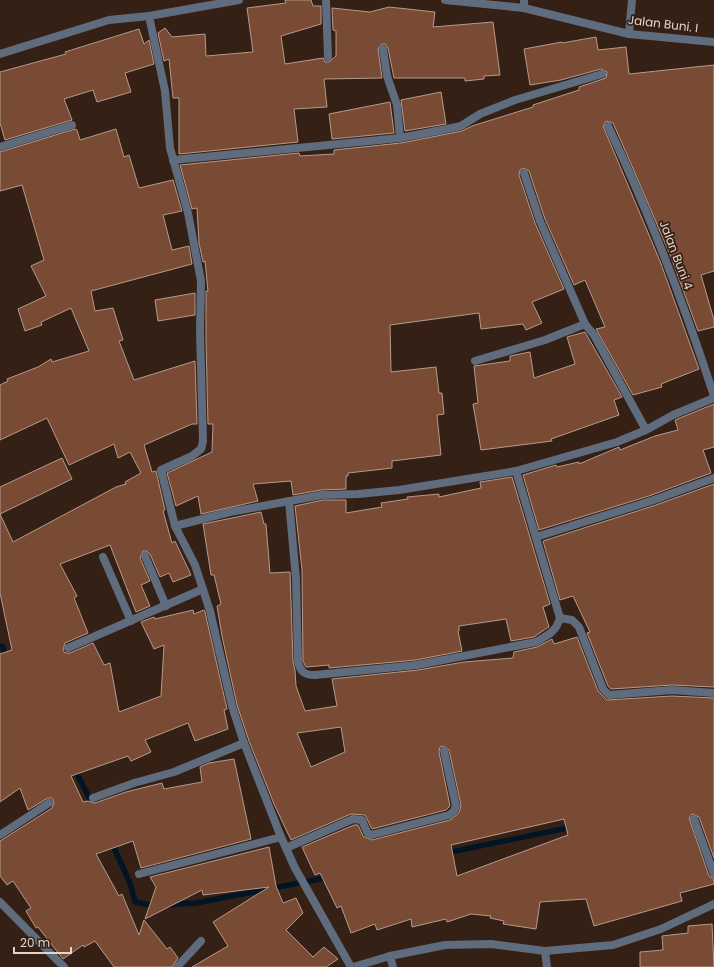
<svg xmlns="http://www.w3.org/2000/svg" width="714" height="967" viewBox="0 0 714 967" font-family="Poppins,sans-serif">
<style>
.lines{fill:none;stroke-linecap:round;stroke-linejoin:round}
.stream{stroke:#011525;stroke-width:5.5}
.building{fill:#7a4b34;stroke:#b59a8d;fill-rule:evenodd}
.street{stroke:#5e6c7e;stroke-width:8}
.labels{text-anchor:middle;stroke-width:3.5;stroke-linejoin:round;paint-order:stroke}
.street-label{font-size:12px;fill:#e2d3cc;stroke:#352015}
</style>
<rect width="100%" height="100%" fill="#352015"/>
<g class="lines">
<g class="stream">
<polyline points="2,646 7,658"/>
<polyline points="74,768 93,805"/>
<polyline points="111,841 130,883 135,902 156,906"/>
<polyline points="446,853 572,827"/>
<polyline points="167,905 196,903 330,877"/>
</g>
</g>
<g class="building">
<polygon points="285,0 311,0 313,6 321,6 321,24 281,36 285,64 323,58 325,62 329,62 336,56 336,31 333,30 332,8 370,12 389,7 435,12 433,27 493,22 500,75 484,76 484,79 465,81 465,78 394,78 388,48 385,44 382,44 378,49 382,78 324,79 327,107 294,109 298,142 179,154 179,98 173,98 169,59 164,61 158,33 165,28 172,37 205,34 206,56 253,52 247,8 286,3"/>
<polygon points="139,29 144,44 149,40 154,64 125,73 131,92 97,102 93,90 64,99 72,120 5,140 0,123 0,72 66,54 65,52"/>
<polygon points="596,37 598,50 626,47 629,74 714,65 714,271 701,275 714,320 714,327 698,331 671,257 628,157 613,123 606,121 603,126 660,261 699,369 661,384 662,387 633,395 596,329 605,327 585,280 574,285 545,219 529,171 523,168 520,170 519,175 535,223 564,289 532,302 542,323 526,330 523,324 481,329 479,313 390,325 391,372 436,367 439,393 442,393 444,414 437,415 441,455 392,461 392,468 348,473 348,476 346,476 346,489 321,490 293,495 291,481 253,484 258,501 201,514 198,496 176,506 167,473 212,452 213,424 208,424 206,340 206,291 208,291 205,261 203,262 199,243 197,208 192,209 180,165 299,153 300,156 334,154 334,150 401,143 462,131 472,126 533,107 533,105 579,90 579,87 606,78 607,72 601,69 561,80 530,85 524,49 562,42 562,43"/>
<polygon points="441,92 446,124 405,131 401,100"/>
<polygon points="390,102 394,133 332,139 329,114"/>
<polygon points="75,129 77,130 80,140 116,129 124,157 129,155 139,188 173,180 182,211 163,215 172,250 189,246 192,264 91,291 95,311 113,308 123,340 119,341 134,380 195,361 197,424 192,424 144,445 152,472 156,471 165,510 163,511 172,543 175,541 191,575 173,582 169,573 160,577 150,554 146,551 143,551 140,558 150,581 141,585 150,606 136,612 110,545 60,564 77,596 74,598 88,633 65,643 63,650 65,653 70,653 93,643 104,665 110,663 119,712 161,696 164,645 154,649 141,622 154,617 155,619 193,610 194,614 204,610 205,612 227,709 224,710 228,729 195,741 188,723 145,740 151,752 131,761 128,756 71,776 83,802 88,801 95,803 126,792 162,783 164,789 202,782 200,767 209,763 234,759 251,839 141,868 133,841 96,854 119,896 122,894 139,935 144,920 167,949 170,947 178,958 172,967 114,967 95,941 84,947 83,945 63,959 38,927 36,928 26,911 31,908 13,881 7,885 0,876 0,841 52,808 54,803 52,798 48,798 28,810 20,788 0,802 0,654 12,650 0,593 0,514 13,542 116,487 126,484 125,482 141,473 130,452 118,458 114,444 69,465 47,418 0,440 0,385 8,381 7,379 38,367 51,359 52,362 89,351 71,308 41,322 42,325 25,331 18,309 46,296 31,266 44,260 22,185 0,191 0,152"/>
<polygon points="195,293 195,315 158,321 155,300"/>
<polygon points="585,332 622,397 614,400 619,415 551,439 552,441 481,450 473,404 478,403 474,366 510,361 510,356 530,352 534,378 575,364 567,337"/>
<polygon points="714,404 714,447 703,450 711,473 649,496 539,530 523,475 556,465 557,467 579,462 579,464 619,447 620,450 655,436 678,430 675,420"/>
<polygon points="62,458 72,479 0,514 0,487"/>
<polygon points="512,477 550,604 543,607 549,627 547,628 534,637 511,641 506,619 459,626 459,631 458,631 462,651 416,660 329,668 329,665 306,667 303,661 302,570 295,506 323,500 346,500 346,513 382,507 381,503 408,499 407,497 439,494 439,497 481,488 480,482"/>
<polygon points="714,484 714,687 672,685 611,689 608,686 587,633 590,632 573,596 560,600 543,541 653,506"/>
<path d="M 261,512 L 264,524 L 266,524 L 270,573 L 290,572 L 293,662 L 295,670 L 296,686 L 305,711 L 337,706 L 332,679 L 418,670 L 464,662 L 513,658 L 514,652 L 537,647 L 552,639 L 554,644 L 577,637 L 598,691 L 607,700 L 672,696 L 714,698 L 714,858 L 699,817 L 692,814 L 689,818 L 709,876 L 714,879 L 714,884 L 680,893 L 682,901 L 594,926 L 586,899 L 540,902 L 536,929 L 503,924 L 504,921 L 490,918 L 491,916 L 471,914 L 447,922 L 446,919 L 412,927 L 411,919 L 377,930 L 375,924 L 351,933 L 341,906 L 337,908 L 320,873 L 315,875 L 302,847 L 354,825 L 358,825 L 363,836 L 372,840 L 450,820 L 459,813 L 461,805 L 449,750 L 443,746 L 440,747 L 439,752 L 450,806 L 446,810 L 372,829 L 365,815 L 351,814 L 291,840 L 274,804 L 249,741 L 237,705 L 222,636 L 217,606 L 221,604 L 214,575 L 211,575 L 203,524 ZM 341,727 L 345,752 L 311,767 L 297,733 ZM 564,819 L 568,835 L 457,876 L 451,845 Z"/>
<polygon points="269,847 276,886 283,903 296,898 303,913 286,930 313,957 324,947 338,959 326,967 192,967 228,946 213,922 269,887 203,895 202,890 145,919 156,887 150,877"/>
<polygon points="712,924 714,967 640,967 640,952 663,950 662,936 688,933 688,926"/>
</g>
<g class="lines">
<g class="street">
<polyline points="326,0 328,57"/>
<polyline points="445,0 524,8 629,34 714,42"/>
<polyline points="524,8 524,0"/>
<polyline points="149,16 165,91 170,148 188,213 201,281 200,331 203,441 201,449 192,456 161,470 175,526 230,512 322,495 358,494 399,490 516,471 617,442 646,430 673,415 714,398"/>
<polyline points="629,34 632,0"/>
<polyline points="383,49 387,76 397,105 400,138"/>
<polyline points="0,54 109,20 149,16 239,0"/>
<path d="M 608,126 C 650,214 684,304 714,396"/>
<polyline points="0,147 72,125"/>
<polyline points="173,160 400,138 447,129 461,126 480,114 515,100 602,74"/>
<polyline points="524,173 540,221 585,324"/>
<polyline points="475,361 545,340 585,324 594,335 646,430"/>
<path d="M 289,501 L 296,579 L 298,662 C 301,672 304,675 315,675 L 417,665 L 536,642 C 548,635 556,632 560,618 L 516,471"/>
<polyline points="175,526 195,565 210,611 232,706 244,743 281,837 295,868 351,967"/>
<polyline points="536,537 651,501 714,478"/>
<polyline points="145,556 166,606"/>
<polyline points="103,557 131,621"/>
<polyline points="560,618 572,620 579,627 603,689 609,695 672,690 714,693"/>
<polyline points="68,648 203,589"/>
<polyline points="93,798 134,783 174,772 244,743"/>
<polyline points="694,819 714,874"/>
<polyline points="0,835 49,803"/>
<polyline points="286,848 353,819 362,820 367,832 371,835 449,815 454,811 456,806 444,751"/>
<polyline points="139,874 281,837"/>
<polyline points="0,902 64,967"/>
<polyline points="545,951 547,967"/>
<polyline points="390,956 393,967"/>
<polyline points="177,967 201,941"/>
<polyline points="353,967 390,956 445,945 491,944 545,951 613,945 661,929 714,904"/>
</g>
</g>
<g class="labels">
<g class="street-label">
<text transform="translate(663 24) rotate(7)" y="4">Jalan Buni. I</text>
<text transform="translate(676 255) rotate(69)" y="4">Jalan Buni 4</text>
</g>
</g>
<path d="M14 947v6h57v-6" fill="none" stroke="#e2d3cc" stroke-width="2"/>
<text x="20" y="947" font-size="12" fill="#e2d3cc" stroke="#352015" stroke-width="3" paint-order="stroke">20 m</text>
</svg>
